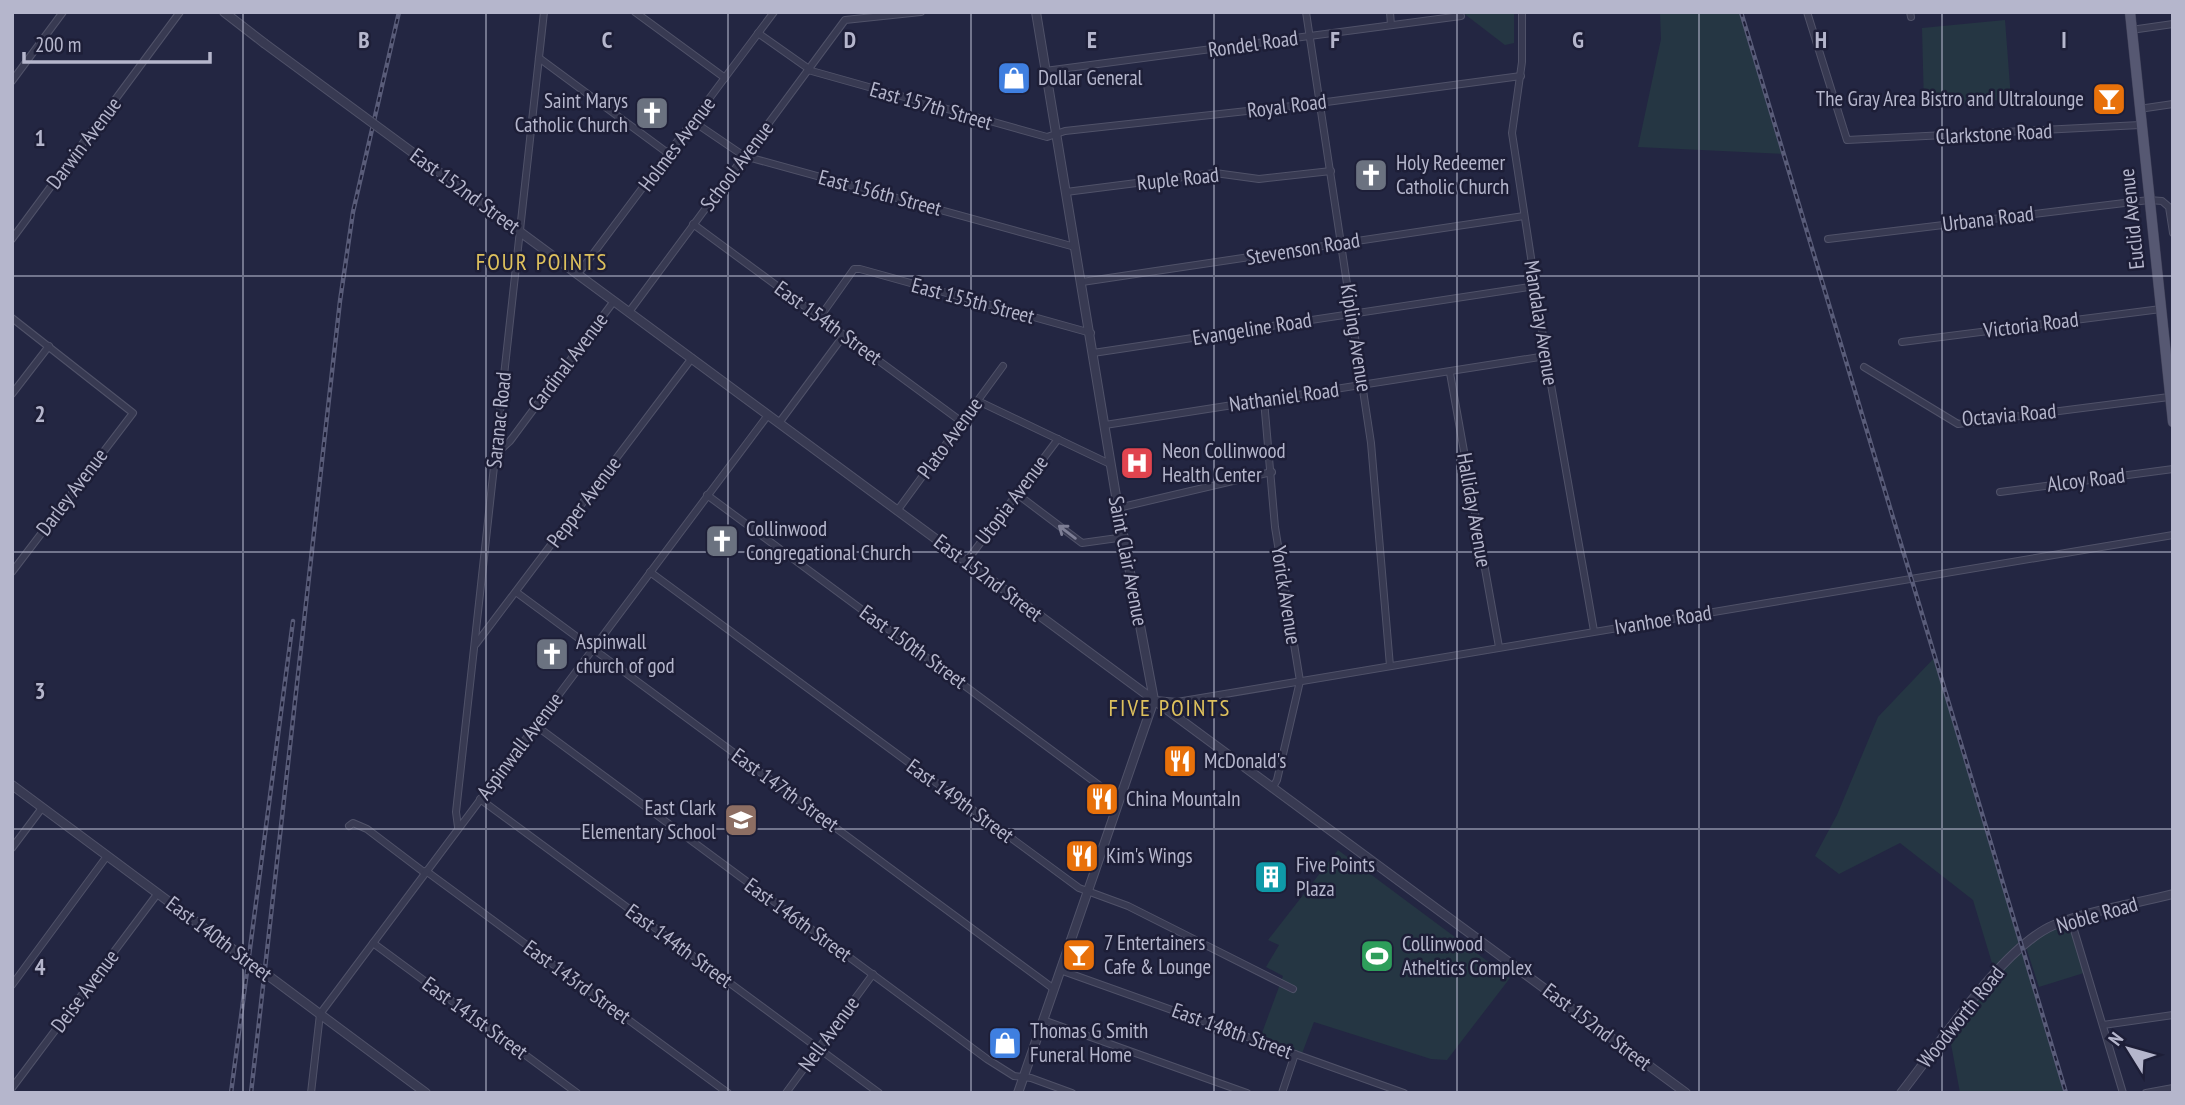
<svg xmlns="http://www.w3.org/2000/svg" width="2185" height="1105" viewBox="0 0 2185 1105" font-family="'PT Sans Narrow',sans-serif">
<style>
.green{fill:#253643}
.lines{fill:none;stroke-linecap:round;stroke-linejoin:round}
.minor-casing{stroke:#505269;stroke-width:8}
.tertiary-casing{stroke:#505269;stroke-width:10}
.primary-casing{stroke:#3f4058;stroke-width:11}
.minor{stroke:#383a52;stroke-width:6}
.tertiary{stroke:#383a52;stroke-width:8}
.primary{stroke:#565872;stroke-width:10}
.rail-casing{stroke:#595c79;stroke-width:4.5}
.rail{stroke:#1d1e37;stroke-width:2;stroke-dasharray:5;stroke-linecap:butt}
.tertiary-bridge-casing{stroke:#505269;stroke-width:10;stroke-linecap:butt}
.tertiary-bridge{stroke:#383a52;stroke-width:8}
.oneway{stroke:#7d7e95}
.grid{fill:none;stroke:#b5b6cc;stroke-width:2;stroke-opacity:0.55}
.labels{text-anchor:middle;stroke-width:5;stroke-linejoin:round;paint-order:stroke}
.street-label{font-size:21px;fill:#b5b6cc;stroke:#1d1e37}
.poi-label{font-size:21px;fill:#b5b6cc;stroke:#1d1e37;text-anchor:start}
.neighbourhood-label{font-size:23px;letter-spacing:2px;fill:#dec15d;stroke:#1d1e37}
.grid-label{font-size:23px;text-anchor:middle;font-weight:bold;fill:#b5b6cc;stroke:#1d1e37;stroke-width:5;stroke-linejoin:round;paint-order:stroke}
</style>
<rect width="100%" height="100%" fill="#232642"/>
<g class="green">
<polygon points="1462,12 1514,12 1514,43 1505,45"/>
<polygon points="1660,12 1741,12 1784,154 1638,147 1661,39"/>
<polygon points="2005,20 2011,99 1924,106 1922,28"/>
<polygon points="1935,657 2066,1093 1960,1093 1949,1033 1995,973 1973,900 1900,843 1839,874 1815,856 1837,815 1878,717"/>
<polygon points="1338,850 1510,978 1447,1060 1431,1059 1314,1022 1301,1056 1259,1041 1283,976 1266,967 1279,945 1268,940"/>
<polygon points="2071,920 2087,972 2039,987 2025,944"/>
</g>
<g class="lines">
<g class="minor-casing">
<g id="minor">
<polyline points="635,12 725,78"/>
<polyline points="1306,12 1371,443 1390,666"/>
<polyline points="1390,12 1391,25"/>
<polyline points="1522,12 1522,62 1512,133 1546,356 1594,631"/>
<polyline points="1807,12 1847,140 2140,125"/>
<polyline points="1910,12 1911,17"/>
<polyline points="2131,30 2173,24"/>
<polyline points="758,33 809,69"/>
<polyline points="539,58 669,154"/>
<polyline points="808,70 1047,137 1065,131 1319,103 1521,76"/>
<polyline points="1045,71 1461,16"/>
<polyline points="12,81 63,12"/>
<polyline points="2139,109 2173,104"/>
<polyline points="694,122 744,156 1075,247"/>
<polyline points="1066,192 1215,173 1259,179 1331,171"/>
<polyline points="693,224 962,422"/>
<polyline points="12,239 180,12"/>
<polyline points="1828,239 2149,200 2162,201 2169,207 2173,233"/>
<polyline points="578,274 774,12"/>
<polyline points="1082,282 1524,216"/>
<polyline points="629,312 845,20 921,12"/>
<polyline points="820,317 854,269 860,269 1091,333"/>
<polyline points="12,318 133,413 12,572"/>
<polyline points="1902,342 2161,309"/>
<polyline points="1093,353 1536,286"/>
<polyline points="1864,367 1958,424 2169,397"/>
<polyline points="1450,373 1499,647"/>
<polyline points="12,394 49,346"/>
<polyline points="1264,400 1275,527 1300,681 1277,780 1273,787"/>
<polyline points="978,401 1110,464"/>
<polyline points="779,423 844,335"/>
<polyline points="1105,425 1546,356"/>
<polyline points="495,455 510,441 614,301"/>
<polyline points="2000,492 2173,469"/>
<polyline points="1017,494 1082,543 1125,537"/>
<polyline points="707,495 1119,800"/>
<polyline points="1118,508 1272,472"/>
<polyline points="897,511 1003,366"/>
<polyline points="966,562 1058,439"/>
<polyline points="650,572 1079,888 1128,906 1293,989"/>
<polyline points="516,592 1054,989"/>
<polyline points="476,644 692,358"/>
<polyline points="1156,700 1177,702 2173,535"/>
<polyline points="535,725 987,1059 1014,1076 1031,1078 1072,1093"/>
<polyline points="480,799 879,1093"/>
<polyline points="349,826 353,823 367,829 425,873"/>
<polyline points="458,827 456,812 544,12"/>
<polyline points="12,848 42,808"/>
<polyline points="426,871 728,1093"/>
<polyline points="2071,920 2123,1093"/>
<polyline points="373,943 577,1093"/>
<polyline points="1060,970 1404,1093"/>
<polyline points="12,985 107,856"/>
<polyline points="1043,1020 1247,1093"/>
<polyline points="2103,1025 2173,1015"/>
<polyline points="12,1088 158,893"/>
<polyline points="311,1093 320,1014 768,415"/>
<polyline points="786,1093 873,974"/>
<polyline points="1282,1093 1295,1054"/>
<polyline points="2146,1093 2173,1088"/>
</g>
</g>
<g class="tertiary-casing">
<g id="tertiary">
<polyline points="224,12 264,43"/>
<polyline points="416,155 1686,1093"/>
<polyline points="12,785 426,1093"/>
<polyline points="1018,1093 1154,700 1118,508 1036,12"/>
<path d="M 1901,1093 C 1937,1048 2003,946 2054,925 C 2091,910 2134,904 2173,894"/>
</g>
</g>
<g class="primary-casing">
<polyline id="primary" points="2130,12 2173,422"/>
</g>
<use href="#minor" class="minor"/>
<use href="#tertiary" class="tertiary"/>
<use href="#primary" class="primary"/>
<g class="rail-casing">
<g id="rail">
<polyline points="1741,12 2066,1093"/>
<polyline points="231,1093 293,621"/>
<polyline points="251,1093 340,301 353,212 399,12"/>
</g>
</g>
<use href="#rail" class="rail"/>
<g class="tertiary-bridge-casing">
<polyline id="tertiary-bridge" points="264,43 416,155"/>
</g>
<use href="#tertiary-bridge" class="tertiary-bridge"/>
</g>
<defs><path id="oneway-shaft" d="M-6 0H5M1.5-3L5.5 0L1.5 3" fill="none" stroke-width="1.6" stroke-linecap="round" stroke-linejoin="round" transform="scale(1.75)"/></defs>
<use class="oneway" href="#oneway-shaft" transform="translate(1067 532) rotate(-143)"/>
<path class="grid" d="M 243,12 L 243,1093M 486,12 L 486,1093M 728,12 L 728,1093M 971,12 L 971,1093M 1214,12 L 1214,1093M 1457,12 L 1457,1093M 1699,12 L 1699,1093M 1942,12 L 1942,1093M 12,276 L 2173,276M 12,552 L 2173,552M 12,829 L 2173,829"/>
<defs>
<g id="shop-square" transform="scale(1.75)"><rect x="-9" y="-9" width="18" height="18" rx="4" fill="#3f7fe0" stroke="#1d1e37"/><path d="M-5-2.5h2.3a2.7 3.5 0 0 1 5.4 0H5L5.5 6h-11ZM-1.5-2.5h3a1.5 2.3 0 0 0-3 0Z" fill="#fff"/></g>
<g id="bar-square" transform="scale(1.75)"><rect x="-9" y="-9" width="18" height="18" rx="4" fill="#e8710a" stroke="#1d1e37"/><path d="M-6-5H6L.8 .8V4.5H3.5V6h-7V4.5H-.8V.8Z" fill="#fff"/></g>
<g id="church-square" transform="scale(1.75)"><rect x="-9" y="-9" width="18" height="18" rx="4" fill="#6b7280" stroke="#1d1e37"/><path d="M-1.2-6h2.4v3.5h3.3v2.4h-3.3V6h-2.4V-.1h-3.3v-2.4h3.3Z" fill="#fff"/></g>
<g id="hospital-square" transform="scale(1.75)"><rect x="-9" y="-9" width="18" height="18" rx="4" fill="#e0444e" stroke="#1d1e37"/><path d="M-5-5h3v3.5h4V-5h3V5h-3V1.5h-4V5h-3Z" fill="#fff"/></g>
<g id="restaurant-square" transform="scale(1.75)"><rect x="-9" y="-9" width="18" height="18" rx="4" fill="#e8710a" stroke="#1d1e37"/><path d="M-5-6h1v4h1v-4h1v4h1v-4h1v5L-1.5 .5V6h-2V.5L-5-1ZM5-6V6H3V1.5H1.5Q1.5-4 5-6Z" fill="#fff"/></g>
<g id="school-square" transform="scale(1.75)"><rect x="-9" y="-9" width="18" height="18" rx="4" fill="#8d6e63" stroke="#1d1e37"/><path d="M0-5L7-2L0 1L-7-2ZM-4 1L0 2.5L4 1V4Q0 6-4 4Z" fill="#fff"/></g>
<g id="building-square" transform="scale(1.75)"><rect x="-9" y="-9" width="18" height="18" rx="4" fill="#0f9aa8" stroke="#1d1e37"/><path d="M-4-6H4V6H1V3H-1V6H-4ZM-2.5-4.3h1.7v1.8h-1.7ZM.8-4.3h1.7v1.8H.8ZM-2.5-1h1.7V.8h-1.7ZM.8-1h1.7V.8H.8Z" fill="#fff"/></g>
<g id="stadium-square" transform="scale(1.75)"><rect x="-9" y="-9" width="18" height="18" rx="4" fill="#2e9e5b" stroke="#1d1e37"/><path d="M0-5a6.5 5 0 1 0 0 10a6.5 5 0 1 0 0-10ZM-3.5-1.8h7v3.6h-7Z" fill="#fff"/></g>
</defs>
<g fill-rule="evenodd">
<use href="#shop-square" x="1014" y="78"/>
<use href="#bar-square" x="2109" y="99"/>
<use href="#church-square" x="652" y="113"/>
<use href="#church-square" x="1371" y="175"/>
<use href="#hospital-square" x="1137" y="463"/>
<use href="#church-square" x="722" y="541"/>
<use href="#church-square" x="552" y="654"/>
<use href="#restaurant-square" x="1180" y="761"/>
<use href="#restaurant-square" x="1102" y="799"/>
<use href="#school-square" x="741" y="820"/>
<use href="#restaurant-square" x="1082" y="856"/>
<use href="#building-square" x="1271" y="877"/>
<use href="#bar-square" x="1079" y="955"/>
<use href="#stadium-square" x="1377" y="956"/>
<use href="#shop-square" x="1005" y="1043"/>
</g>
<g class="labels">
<g class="street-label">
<text transform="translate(1253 44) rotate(-8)" y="7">Rondel Road</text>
<text transform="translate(931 106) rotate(16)" y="7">East 157th Street</text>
<text transform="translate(1287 106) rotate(-7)" y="7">Royal Road</text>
<text transform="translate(1994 134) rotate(-3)" y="7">Clarkstone Road</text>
<text transform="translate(84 143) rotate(-53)" y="7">Darwin Avenue</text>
<text transform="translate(677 144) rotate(-53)" y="7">Holmes Avenue</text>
<text transform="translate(737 166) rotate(-53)" y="7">School Avenue</text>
<text transform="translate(1178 179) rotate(-6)" y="7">Ruple Road</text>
<text transform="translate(465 191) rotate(36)" y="7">East 152nd Street</text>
<text transform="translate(880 193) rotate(15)" y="7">East 156th Street</text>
<text transform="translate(1988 219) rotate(-7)" y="7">Urbana Road</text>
<text transform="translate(2132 219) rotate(-96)" y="7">Euclid Avenue</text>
<text transform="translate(1303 249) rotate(-9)" y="7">Stevenson Road</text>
<text transform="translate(973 301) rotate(15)" y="7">East 155th Street</text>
<text transform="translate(828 323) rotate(36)" y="7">East 154th Street</text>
<text transform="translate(1541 323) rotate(81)" y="7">Mandalay Avenue</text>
<text transform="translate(2031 325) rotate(-7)" y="7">Victoria Road</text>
<text transform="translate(1252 329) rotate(-9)" y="7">Evangeline Road</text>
<text transform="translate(1356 338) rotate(81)" y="7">Kipling Avenue</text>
<text transform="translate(568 362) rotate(-53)" y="7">Cardinal Avenue</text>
<text transform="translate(1284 397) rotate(-8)" y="7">Nathaniel Road</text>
<text transform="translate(2009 415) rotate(-5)" y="7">Octavia Road</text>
<text transform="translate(499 420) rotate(-84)" y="7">Saranac Road</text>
<text transform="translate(950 438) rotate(-54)" y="7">Plato Avenue</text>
<text transform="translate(2086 480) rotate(-7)" y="7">Alcoy Road</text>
<text transform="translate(72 492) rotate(-53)" y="7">Darley Avenue</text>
<text transform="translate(1012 500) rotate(-53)" y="7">Utopia Avenue</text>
<text transform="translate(584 502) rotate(-53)" y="7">Pepper Avenue</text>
<text transform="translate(1474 510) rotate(80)" y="7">Halliday Avenue</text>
<text transform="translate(1128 561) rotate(79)" y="7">Saint Clair Avenue</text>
<text transform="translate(988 578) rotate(37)" y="7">East 152nd Street</text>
<text transform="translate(1286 595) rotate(81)" y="7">Yorick Avenue</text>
<text transform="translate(1663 620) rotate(-9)" y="7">Ivanhoe Road</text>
<text transform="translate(913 647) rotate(36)" y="7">East 150th Street</text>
<text transform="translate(520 746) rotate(-53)" y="7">Aspinwall Avenue</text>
<text transform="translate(785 790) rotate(36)" y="7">East 147th Street</text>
<text transform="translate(960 801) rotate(36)" y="7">East 149th Street</text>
<text transform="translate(2097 915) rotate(-16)" y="7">Noble Road</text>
<text transform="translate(798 920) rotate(36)" y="7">East 146th Street</text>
<text transform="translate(219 939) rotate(37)" y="7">East 140th Street</text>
<text transform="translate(679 946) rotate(36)" y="7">East 144th Street</text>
<text transform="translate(577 982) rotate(36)" y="7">East 143rd Street</text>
<text transform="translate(85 991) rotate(-53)" y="7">Deise Avenue</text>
<text transform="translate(1961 1017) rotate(-51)" y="7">Woodworth Road</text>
<text transform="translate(475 1018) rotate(36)" y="7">East 141st Street</text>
<text transform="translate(1597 1027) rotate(37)" y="7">East 152nd Street</text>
<text transform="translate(1232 1031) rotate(20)" y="7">East 148th Street</text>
<text transform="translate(829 1034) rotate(-54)" y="7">Nell Avenue</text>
</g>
<g class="poi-label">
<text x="1038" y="85">Dollar General</text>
<text x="2084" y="106" text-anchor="end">The Gray Area Bistro and Ultralounge</text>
<text x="628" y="108" text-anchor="end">Saint Marys<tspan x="628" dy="24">Catholic Church</tspan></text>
<text x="1396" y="170">Holy Redeemer<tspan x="1396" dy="24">Catholic Church</tspan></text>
<text x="1162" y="458">Neon Collinwood<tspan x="1162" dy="24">Health Center</tspan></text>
<text x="746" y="536">Collinwood<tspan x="746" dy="24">Congregational Church</tspan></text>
<text x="576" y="649">Aspinwall<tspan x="576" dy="24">church of god</tspan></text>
<text x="1204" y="768">McDonald's</text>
<text x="1126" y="806">China MountaIn</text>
<text x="716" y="815" text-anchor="end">East Clark<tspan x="716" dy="24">Elementary School</tspan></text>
<text x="1106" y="863">Kim's Wings</text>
<text x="1296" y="872">Five Points<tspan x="1296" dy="24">Plaza</tspan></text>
<text x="1104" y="950">7 Entertainers<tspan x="1104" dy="24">Cafe &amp; Lounge</tspan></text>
<text x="1402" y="951">Collinwood<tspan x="1402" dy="24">Atheltics Complex</tspan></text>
<text x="1030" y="1038">Thomas G Smith<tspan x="1030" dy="24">Funeral Home</tspan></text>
</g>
<g class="neighbourhood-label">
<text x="542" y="270">FOUR POINTS</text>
<text x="1170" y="716">FIVE POINTS</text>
</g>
</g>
<g class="grid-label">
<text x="364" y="48">B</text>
<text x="607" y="48">C</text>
<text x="850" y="48">D</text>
<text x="1092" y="48">E</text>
<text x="1335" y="48">F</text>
<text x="1578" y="48">G</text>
<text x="1821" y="48">H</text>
<text x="2064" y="48">I</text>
<text x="40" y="146">1</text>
<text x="40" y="422">2</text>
<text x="40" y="699">3</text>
<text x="40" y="975">4</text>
</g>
<rect width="2185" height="1105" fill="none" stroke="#b5b6cc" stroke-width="28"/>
<g transform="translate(2129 1049) rotate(307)" stroke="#1d1e37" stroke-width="5" paint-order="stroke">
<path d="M0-5L12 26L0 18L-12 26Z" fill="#b5b6cc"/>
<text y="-10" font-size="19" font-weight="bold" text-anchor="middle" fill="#b5b6cc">N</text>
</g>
<path d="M24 52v10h186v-10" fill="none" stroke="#b5b6cc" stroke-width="3.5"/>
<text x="35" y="52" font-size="21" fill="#b5b6cc" stroke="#1d1e37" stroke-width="5" paint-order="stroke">200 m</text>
</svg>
